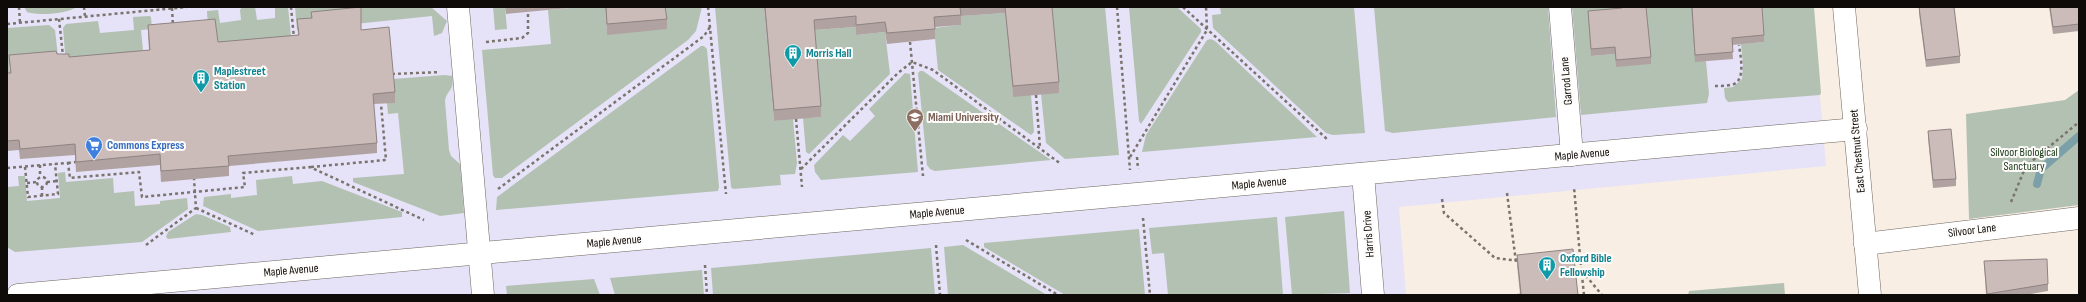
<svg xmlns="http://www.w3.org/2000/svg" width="2086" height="302" viewBox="0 0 2086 302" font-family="'Sofia Sans Condensed',sans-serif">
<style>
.education{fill:#e6e2f8}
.green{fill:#b3c1b2}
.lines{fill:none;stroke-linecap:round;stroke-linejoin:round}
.stream{stroke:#7ca0a8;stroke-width:8}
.minor-casing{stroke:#6f665e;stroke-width:23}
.path{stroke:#7a746d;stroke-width:2.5;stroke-dasharray:3 3;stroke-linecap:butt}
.minor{stroke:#fff;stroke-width:22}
.wall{fill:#afa2a0}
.building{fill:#cbbcba;stroke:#8e8482}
.labels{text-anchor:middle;stroke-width:4;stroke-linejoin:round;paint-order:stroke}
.culture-label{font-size:12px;font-weight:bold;fill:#0d838f;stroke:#fefcfa;text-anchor:start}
.street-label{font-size:12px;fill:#0e0b08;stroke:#fefcfa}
.education-label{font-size:12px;font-weight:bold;fill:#785e54;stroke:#fefcfa;text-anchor:start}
.shop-label{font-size:12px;font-weight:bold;fill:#366cbe;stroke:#fefcfa;text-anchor:start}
.park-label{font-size:12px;fill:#163714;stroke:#fefcfa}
</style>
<rect width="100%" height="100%" fill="#f8eee4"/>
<polygon class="education" points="7,7 1812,7 1826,166 1399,207 1406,295 7,295"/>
<g class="green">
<path d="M 24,7 L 77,7 C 66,14 40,16 27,12 Z"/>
<polygon points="242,7 255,7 257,20 275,18 275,7 288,7 292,46 217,52 208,30 207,11 218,10 220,23 241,20 240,10"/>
<polygon points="295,7 431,7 447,21 442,33 434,36 432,16 297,30"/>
<polygon points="493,7 505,7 507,29 495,30"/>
<polygon points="580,7 605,7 607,35 665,7 702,7 696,31 688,40 502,178 495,178 493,175 482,50 551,44 548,10"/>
<polygon points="715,7 764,7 774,121 793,119 797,163 795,174 780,175 781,185 733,189 731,187"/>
<polygon points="1050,7 1105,7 1119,155 1065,159 1046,143 1041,94"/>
<polygon points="1129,7 1177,7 1201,29 1201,32 1141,124 1139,121"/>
<polygon points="1220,7 1354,7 1365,133 1333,135 1326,133 1213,28 1212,15 1221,14"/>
<polygon points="1374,7 1548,7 1556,117 1393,133 1385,131"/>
<polygon points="1572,7 1621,7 1622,16 1591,56 1615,54 1617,67 1646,7 1730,7 1695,61 1706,61 1709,94 1707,103 1581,115"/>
<polygon points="1762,7 1814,7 1821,93 1820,95 1728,102 1725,98 1724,88 1733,87 1742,79 1743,64 1741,44 1764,42"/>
<polygon points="1005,13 1013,96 1031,95 1034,132 1031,135 938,70 934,28 960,25 960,16"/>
<polygon points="149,16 151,17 152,29 141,30 144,61 66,65 63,28 66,24 98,21 100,33 134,30 133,17"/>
<polygon points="49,25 55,30 59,65 9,65 11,83 7,83 7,28"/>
<polygon points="856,27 856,35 885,32 890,74 809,154 806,152 803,118 821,117 814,30"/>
<polygon points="1211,39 1215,41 1317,137 1142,152 1146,135 1207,40"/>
<polygon points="701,46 704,46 707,49 719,187 718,191 496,210 497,197"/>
<polygon points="920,71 923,71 1051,160 935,171 930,169 927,165 918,73"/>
<polygon points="905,73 910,74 918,172 821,180 815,172 814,165 843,135 850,141 875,116 869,109"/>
<path d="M 445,75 L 452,76 C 455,91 447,89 445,101 L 449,150 L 451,156 L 460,164 L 464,213 L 440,216 L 353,182 L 353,178 L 404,174 L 398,113 L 388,114 L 387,103 L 393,79 Z"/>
<polygon points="2079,90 2079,205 1969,219 1966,114 2065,100"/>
<polygon points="65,172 66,182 113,178 114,193 134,191 135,206 160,204 160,201 187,198 188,209 142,242 15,252 7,247 7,187 19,186 18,176 25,176 27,201 60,198 58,173"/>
<polygon points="292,176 293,184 322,181 402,212 402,217 258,231 203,206 204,197 231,194 231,198 257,195 256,180"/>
<polygon points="1344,211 1350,293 1292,295 1285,217"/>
<polygon points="196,214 202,215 230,227 231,232 168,239 166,237 168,232"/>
<polygon points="1277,217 1283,295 1168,295 1164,253 1152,254 1149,228"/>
<polygon points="1139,229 1145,295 1065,295 984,247 984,243"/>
<polygon points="963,245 1047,295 948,295 944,247"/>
<polygon points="931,248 935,295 713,295 711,268"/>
<polygon points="702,270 704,295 615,295 610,278"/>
<polygon points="594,279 600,295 507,295 506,286"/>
<polygon points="1784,283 1785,295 1688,295 1689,291"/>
</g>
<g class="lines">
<polyline class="stream" points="2037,184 2041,169 2079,136"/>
<g class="minor-casing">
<g id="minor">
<polyline points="458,7 483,295"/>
<polyline points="1560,7 1572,155"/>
<polyline points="1844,7 1870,295"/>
<polyline points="1363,174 1373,295"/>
<polyline points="1865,244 2079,218"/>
<polyline points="18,295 1856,129"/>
</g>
</g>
<g class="path">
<polyline points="19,7 20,23"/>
<polyline points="84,7 85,16"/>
<polyline points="291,7 294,38"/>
<polyline points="708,7 726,194"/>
<polyline points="1117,7 1130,170"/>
<polyline points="1183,7 1328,140"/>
<polyline points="172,8 173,26"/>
<polyline points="59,19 63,56"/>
<polyline points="7,24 187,7"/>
<polyline points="486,42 522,38 528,33 528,12"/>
<polyline points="910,42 923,176"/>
<polyline points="392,74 440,72"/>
<path d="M 1715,86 C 1721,86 1728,86 1734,84 C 1746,79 1740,54 1739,45"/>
<polyline points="1036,95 1040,148"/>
<polyline points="796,119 802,187"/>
<polyline points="1130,157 1207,30 1206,7"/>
<polyline points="1137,157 1138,169"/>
<polyline points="68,163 76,162"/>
<polyline points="40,165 40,177"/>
<polyline points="25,167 28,197 58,194 55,164"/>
<polyline points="311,167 386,160 381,104"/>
<polyline points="7,168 68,163 70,178 139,172 142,197 245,187 243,173 310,167 424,220"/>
<polyline points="801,169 898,73 912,62 933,70 1061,164"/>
<circle cx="42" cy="182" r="5"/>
<polyline points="47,182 57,181"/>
<polyline points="27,183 37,182"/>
<polyline points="42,187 42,196"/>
<polyline points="498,189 704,36 710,27"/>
<polyline points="1507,193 1516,262"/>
<polyline points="1442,199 1444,213 1495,258 1520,261"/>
<polyline points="2011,202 2026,166 2079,122"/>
<polyline points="196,208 255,235"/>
<polyline points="1143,218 1150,295"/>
<polyline points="966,240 1058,295"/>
<polyline points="146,245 196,208 194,179"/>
<polyline points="936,245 940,295"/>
<polyline points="1572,256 1580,256 1574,187"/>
<polyline points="1580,256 1584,295"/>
<polyline points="705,265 707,295"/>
<polyline points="1582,271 1602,295"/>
</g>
<use href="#minor" class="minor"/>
</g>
<g class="wall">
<polygon points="505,7 579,7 506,14"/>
<polygon points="605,7 665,7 667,19 667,29 607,35"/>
<polygon points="764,7 1052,7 1059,82 1059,93 1013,97 1005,13 961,16 961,25 935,27 935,39 887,44 885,32 856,35 856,27 814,30 821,106 821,117 774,121"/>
<polygon points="1621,7 1646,7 1651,57 1651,64 1616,67 1615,54 1591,56 1588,11 1622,8"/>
<polygon points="1691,7 1764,35 1764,42 1732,45 1733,59 1695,62"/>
<polygon points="1919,7 1960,56 1960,63 1926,67 1919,13"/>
<polygon points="2049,7 2079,7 2079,31 2053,34"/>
<polygon points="311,12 361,30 395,92 395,103 373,104 377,143 377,153 229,166 229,176 161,182 160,165 76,172 75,155 20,159 19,150 7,151 7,73 10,73 9,55 57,54 69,57 149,50 148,35 148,25 218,42 298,35 297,19 311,18"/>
<polygon points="1928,131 1956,179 1956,186 1933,188 1928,138"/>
<polygon points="1517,255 1578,295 1520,294 1517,265"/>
<polygon points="1984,261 2048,284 2048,291 2025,295 1986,295"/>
</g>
<g class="building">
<polygon points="361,7 361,30 389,27 395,92 373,94 377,143 228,156 229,166 161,171 160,154 76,162 75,144 20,149 19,140 7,141 7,73 11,73 9,55 56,51 57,54 69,54 69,57 150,50 148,25 215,19 218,42 299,35 297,19 312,18 311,12"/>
<polygon points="606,7 665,7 667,19 607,24"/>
<polygon points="765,7 960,7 961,15 934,17 935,29 887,33 885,22 856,25 856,16 814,20 821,106 774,110"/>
<polygon points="1005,7 1052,7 1059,82 1013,86"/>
<polygon points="1622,7 1646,7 1651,57 1616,60 1615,47 1591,49 1588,11 1622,8"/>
<polygon points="1692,7 1762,7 1764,35 1732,38 1733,52 1695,55"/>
<polygon points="1919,7 1954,7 1960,56 1926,60"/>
<polygon points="2050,7 2079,7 2079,24 2053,27"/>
<polygon points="1951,129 1956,179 1933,180 1928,131"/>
<polygon points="1573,249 1578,295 1512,295 1521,294 1517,255"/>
<polygon points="2047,259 2048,284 1987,294 1984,261"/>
</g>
<defs>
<g id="building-pin" transform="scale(0.9)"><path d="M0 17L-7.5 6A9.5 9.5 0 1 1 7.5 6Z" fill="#0f9aa8" stroke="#fefcfa"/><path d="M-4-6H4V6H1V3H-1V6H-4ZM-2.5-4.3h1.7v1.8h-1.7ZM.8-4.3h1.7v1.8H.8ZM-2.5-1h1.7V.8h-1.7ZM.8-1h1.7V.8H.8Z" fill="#fff"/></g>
<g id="university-pin" transform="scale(0.9)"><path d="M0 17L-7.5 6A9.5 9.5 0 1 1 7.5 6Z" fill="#8d6e63" stroke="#fefcfa"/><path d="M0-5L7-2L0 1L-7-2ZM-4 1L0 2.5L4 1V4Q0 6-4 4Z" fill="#fff"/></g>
<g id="supermarket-pin" transform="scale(0.9)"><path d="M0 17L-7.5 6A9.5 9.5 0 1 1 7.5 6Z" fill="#3f7fe0" stroke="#fefcfa"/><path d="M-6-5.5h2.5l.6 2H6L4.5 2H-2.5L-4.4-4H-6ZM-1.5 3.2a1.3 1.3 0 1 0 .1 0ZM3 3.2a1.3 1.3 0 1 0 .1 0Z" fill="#fff"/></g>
</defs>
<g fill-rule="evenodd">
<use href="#building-pin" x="793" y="53"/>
<use href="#building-pin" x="201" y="78"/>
<use href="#university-pin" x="915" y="117"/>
<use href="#supermarket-pin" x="94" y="145"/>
<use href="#building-pin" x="1547" y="265"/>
</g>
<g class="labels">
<g class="culture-label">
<text x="806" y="57">Morris Hall</text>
<text x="214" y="75">Maplestreet<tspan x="214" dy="14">Station</tspan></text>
<text x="1560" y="262">Oxford Bible<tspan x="1560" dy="14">Fellowship</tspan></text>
</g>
<g class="street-label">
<text transform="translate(1566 81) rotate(-95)" y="4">Garrod Lane</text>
<text transform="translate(1857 151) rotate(-95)" y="4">East Chestnut Street</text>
<text transform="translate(1582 154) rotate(-5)" y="4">Maple Avenue</text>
<text transform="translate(1259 183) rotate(-5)" y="4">Maple Avenue</text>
<text transform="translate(937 212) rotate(-5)" y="4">Maple Avenue</text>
<text transform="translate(1972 230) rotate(-7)" y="4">Silvoor Lane</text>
<text transform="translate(1368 234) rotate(-94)" y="4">Harris Drive</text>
<text transform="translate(614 241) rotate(-5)" y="4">Maple Avenue</text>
<text transform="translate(291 270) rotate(-5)" y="4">Maple Avenue</text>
</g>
<g class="education-label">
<text x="928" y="121">Miami University</text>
</g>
<g class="shop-label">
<text x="107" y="149">Commons Express</text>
</g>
<g class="park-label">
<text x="2024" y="156">Silvoor Biological<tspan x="2024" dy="14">Sanctuary</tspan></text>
</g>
</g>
<rect width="2086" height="302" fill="none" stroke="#0e0b08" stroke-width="16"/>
</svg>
